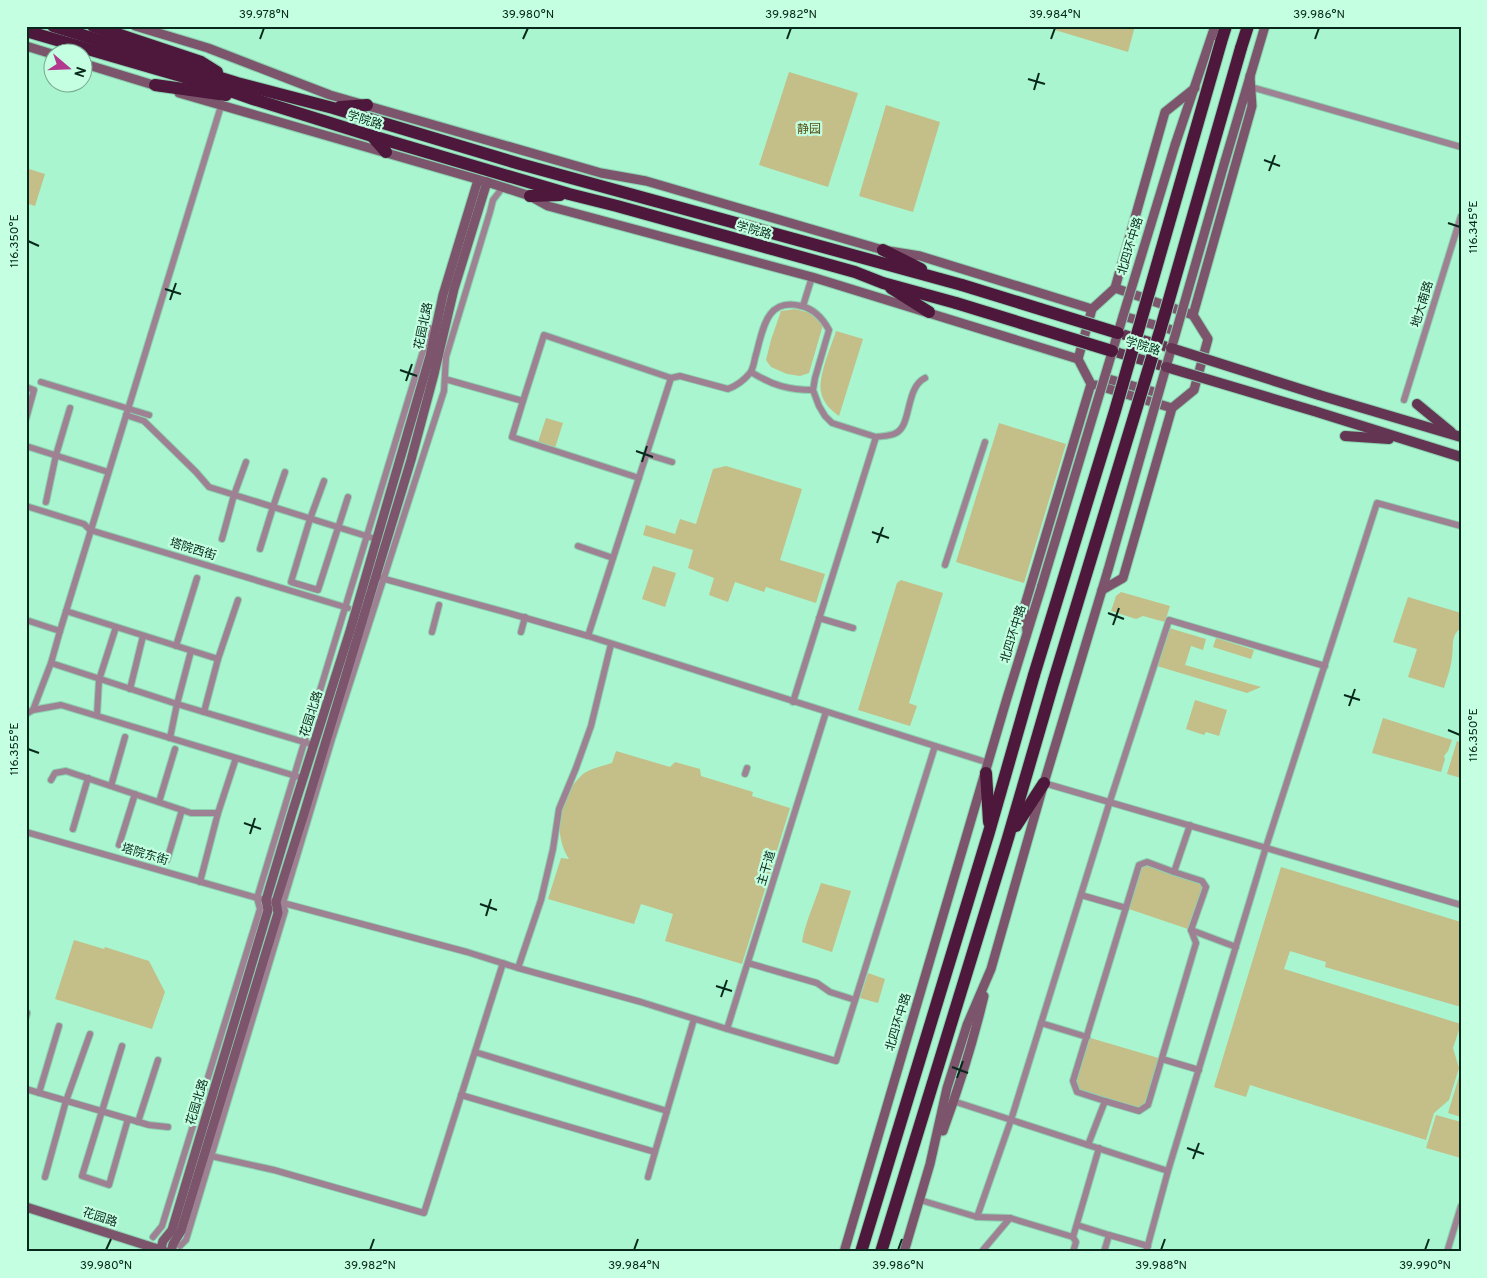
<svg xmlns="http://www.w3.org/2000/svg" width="1487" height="1278" viewBox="0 0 1487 1278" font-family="Overpass,'Noto Sans SC',sans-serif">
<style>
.green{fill:#c4be89}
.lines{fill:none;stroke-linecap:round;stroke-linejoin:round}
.street-casing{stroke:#8cd0af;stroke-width:8}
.secondary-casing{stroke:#8cd0af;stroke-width:11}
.primary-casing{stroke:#8cd0af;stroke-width:12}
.highway-casing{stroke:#8cd0af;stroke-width:14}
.street{stroke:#9e8293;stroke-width:6}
.secondary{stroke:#7c556d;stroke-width:9}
.primary{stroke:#633553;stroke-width:10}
.highway{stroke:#4d183c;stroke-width:12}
.secondary-bridge-casing{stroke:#8cd0af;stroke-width:11;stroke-linecap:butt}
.primary-bridge-casing{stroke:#8cd0af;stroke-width:12;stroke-linecap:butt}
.highway-bridge-casing{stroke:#8cd0af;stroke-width:14;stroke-linecap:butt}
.secondary-bridge{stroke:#7c556d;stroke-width:9}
.primary-bridge{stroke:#633553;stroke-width:10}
.highway-bridge{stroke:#4d183c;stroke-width:12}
.ticks{fill:none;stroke:#08281b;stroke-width:2}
.labels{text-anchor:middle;stroke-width:4.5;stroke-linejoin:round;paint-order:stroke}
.street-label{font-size:12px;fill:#08281b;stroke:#c3ffe0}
.park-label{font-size:12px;fill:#595116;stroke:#c3ffe0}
.neatline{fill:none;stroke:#08281b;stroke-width:2}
.ticks-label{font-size:12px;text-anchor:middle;fill:#08281b}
</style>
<rect width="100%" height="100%" fill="#a9f5cf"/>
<g class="green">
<polygon points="1057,26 1135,26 1128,52 1055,30"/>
<polygon points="789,72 858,93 828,187 759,165"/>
<polygon points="886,105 940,122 913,212 859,196"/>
<polygon points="26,168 45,174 35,206 26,203"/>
<polygon points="795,309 810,313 823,325 809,373 800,376 787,374 771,367 766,360 771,340 781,311"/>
<path d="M 836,331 L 863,339 L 839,416 C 831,410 823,403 821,392 C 818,376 831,347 836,331 Z"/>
<polygon points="546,418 563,423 555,448 538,442"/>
<polygon points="999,423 1066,444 1024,583 956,562"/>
<polygon points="726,466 802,489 780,560 825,574 816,603 766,587 764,592 735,582 728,602 709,595 714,578 688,568 693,550 643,535 646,525 675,534 680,519 696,524 713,469"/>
<polygon points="653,566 676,573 665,607 642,599"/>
<polygon points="901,580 943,593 909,703 917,706 910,726 858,710 897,583"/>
<polygon points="1121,592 1170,606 1165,622 1143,616 1136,619 1111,611 1116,596"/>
<path d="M 1408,597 L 1461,613 L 1461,628 C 1450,636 1454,646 1452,657 C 1451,668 1447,678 1444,688 L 1408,677 L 1417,649 L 1393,642 Z"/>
<polygon points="1169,628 1206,639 1203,650 1191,646 1185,665 1261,687 1247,693 1157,666"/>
<polygon points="1216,638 1254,650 1251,659 1213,647"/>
<polygon points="1195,700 1227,710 1219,736 1206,732 1204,735 1186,729"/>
<polygon points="1383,718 1452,740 1448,751 1444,756 1445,759 1441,772 1372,753"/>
<polygon points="1457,741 1461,743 1461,778 1447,774"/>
<path d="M 616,751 L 670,767 L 675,762 L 700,769 L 701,776 L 753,792 L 752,796 L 790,808 L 742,964 L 665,941 L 673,914 L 641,904 L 634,924 L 548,899 L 561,858 L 569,859 C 552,833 559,795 583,774 C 591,768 603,766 612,763 Z"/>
<polygon points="1147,862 1202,881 1206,887 1191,930 1126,908 1139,865"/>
<polygon points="1281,867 1461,922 1461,1007 1325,967 1326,962 1290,951 1284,969 1461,1024 1453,1048 1459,1068 1449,1100 1434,1113 1426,1140 1250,1085 1246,1097 1214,1087"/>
<path d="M 821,883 L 851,891 L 832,952 L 802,942 C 805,923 815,902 821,883 Z"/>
<polygon points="74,940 104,949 105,947 149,961 165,992 152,1029 55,999"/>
<polygon points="868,973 885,979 878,1003 860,998"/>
<polygon points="1087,1037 1162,1059 1148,1105 1139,1111 1077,1092 1073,1081"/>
<polygon points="1461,1070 1461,1117 1448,1113"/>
<polygon points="1436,1115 1461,1122 1461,1158 1426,1148"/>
</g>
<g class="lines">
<g class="street-casing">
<g id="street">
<polyline points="1251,87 1461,147"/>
<polyline points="803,306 812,277"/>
<path d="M 751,372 C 772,385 788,390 813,390"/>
<polyline points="445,379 523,401 544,335 671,378"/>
<polyline points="41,382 149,415"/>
<polyline points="26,387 34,390 26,419"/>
<polyline points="1404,400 1461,216"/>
<polyline points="523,401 512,437 639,478"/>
<polyline points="126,415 144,421 196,472 209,487 376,539"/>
<path d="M 876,437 C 883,436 891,436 896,433 C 912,425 905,388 925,378"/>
<polyline points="26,446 108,472"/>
<polyline points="646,454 672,462"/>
<polyline points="324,481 310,519 291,582 318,590 348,497"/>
<polyline points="46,502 56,455 70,408"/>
<polyline points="26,506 84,524 90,530 348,608"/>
<polyline points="222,539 234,495 246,462"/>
<polyline points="578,546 613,558"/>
<polyline points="260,549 273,507 285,472"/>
<polyline points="945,565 985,442"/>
<polyline points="381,578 512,614 588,636 989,763"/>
<polyline points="66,611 218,659 204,712"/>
<polyline points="819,618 853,628"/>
<polyline points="26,620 60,631 51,663"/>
<polyline points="60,631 221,106"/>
<polyline points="432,632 439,605"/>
<polyline points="521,632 525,617"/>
<path d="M 588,636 L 671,378 L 680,376 L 728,389 C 736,386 745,379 750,373 C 753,369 754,363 755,358 C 763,331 765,297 801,306 C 815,309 823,319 829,330 L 815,378 L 813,390 L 819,406 L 825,416 L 832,423 L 876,437 L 793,702"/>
<polyline points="176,646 197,578"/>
<polyline points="218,659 238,600"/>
<polyline points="130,689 143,636"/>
<polyline points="33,710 61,705 299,777"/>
<polyline points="26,714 33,710 51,663 177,704 314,745"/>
<polyline points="97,715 99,680 116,627"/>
<polyline points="170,738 177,704 191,651"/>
<polyline points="745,774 747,768"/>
<polyline points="51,780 55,773 66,771 191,813 218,813"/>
<polyline points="1044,783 1461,905"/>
<polyline points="111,786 125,737"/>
<polyline points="159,802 175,749"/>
<polyline points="73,829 88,778"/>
<polyline points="26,832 257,898 287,904 467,952 518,968 641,1002 727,1029 836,1061 935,746"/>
<polyline points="119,845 135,794"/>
<polyline points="167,860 182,810"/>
<polyline points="200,882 218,813 236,758"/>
<polyline points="1081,895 1126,908"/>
<polyline points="1191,930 1236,947"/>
<polyline points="748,963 817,983 830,992 855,1000"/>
<polyline points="518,968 541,900 553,849 559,809 576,768 591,726 611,644"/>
<polyline points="26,1017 27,1013"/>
<polyline points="1041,1023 1087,1037"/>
<polyline points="727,1029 826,712"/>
<polyline points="122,1046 82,1176 109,1185 128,1119"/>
<polyline points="475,1052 667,1111"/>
<polyline points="1162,1059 1199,1070"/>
<polyline points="26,1089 149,1125 168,1127"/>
<polyline points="39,1093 59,1026"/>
<polyline points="461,1095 655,1152 694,1019"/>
<polyline points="953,1101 1168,1171"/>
<polyline points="1105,1101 1077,1092 1073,1081 1139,865 1147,862 1174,872"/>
<polyline points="138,1122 158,1060"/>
<polyline points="1088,1145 1105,1101 1139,1111 1148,1105 1196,943 1191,930 1206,887 1202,881 1174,872 1190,825"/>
<polyline points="208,1154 211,1156 274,1170 424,1213 503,963"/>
<polyline points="45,1177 66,1101 90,1034"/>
<polyline points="648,1177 655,1152"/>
<polyline points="920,1200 977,1217 1011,1120 1110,801 1169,620 1325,666"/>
<polyline points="977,1217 1010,1218"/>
<polyline points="1077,1225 1109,1235 1104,1252"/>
<polyline points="1109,1235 1148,1246"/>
<polyline points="153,1237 162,1226 260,909 257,898 430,328"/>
<polyline points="180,1246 186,1240 285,911 283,903 332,739 444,391 446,357 490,212 493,200 503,187"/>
<polyline points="983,1250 1010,1218 1073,1237"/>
<polyline points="1073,1252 1076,1242 1073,1237 1099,1148"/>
<polyline points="1146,1252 1168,1171 1266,847 1377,503 1461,526"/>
<polyline points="1447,1252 1461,1206"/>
</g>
</g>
<g class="secondary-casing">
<g id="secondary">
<polyline points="135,26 208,48 330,95 601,173 646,181 883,250 920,256 1092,309"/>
<polyline points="26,46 52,54"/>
<polyline points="82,63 160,87"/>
<polyline points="179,93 487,182 530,196 548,206 812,277 1078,359"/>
<polyline points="1175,145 1215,26"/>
<polyline points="1225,161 1265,26"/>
<polyline points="1115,288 1193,315"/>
<polyline points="1123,316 1176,331"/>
<polyline points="1105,378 1158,393"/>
<polyline points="1096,385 1172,408"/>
<polyline points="1102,590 1123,578 1172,408 1194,390 1208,339 1193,315 1252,106 1250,76"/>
<polyline points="1027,631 1024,608 1091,384 1078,359 1092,309 1115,288 1165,112 1195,88"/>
<path d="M 943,1131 C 959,1087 973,1042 984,996"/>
<polyline points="26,1207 164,1251"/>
<polyline points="160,1252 163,1241 172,1230 268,910 266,900 293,810 350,631 430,356 443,295 478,180"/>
<polyline points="171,1252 173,1244 181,1231 278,913 276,902 303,817 411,460 434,374 454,289 487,182"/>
<polyline points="844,1252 1007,698 1042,585"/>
<polyline points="904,1252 930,1164 947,1088 967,1025 991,969 1044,783 1108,570"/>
</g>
</g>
<g class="primary-casing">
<g id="primary">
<polyline points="1118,333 1171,348"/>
<polyline points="1112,351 1166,367"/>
<polyline points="1319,395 1461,437"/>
<polyline points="1417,404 1451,432"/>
<polyline points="1314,411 1461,457"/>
<polyline points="1345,436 1389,439"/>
</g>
</g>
<g class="highway-casing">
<g id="highway">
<polyline points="53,26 237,83 333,108 520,164 962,285"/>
<polyline points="93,26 201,62 217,72"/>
<polyline points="26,31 222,88 253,99 372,136 569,194 617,206 855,272 883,283 956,303"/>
<polyline points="1221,42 1226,26"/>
<polyline points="1241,48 1248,26"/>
<polyline points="155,85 226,95"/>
<polyline points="340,107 367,105"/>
<polyline points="372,136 386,152"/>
<polyline points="530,196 560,195"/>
<polyline points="883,250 921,269"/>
<polyline points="891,288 929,312"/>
<polyline points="986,773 989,822"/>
<polyline points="1016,826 1044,783"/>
<polyline points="861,1252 989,832 1034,675"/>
<polyline points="881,1252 1008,838 1054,680"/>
</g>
</g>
<use href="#street" class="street"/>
<use href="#secondary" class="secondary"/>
<use href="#primary" class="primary"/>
<use href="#highway" class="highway"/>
<g class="secondary-bridge-casing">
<g id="secondary-bridge">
<polyline points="1108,570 1225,161"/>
<polyline points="1042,585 1123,316 1175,145"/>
</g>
</g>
<g class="primary-bridge-casing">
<g id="primary-bridge">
<polyline points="1171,348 1319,395"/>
<polyline points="1166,367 1314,411"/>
</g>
</g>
<g class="highway-bridge-casing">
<g id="highway-bridge">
<polyline points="962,285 1118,333"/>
<polyline points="956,303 1112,351"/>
<polyline points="1034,675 1115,411 1221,42"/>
<polyline points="1054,680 1160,331 1241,48"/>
</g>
</g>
<use href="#secondary-bridge" class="secondary-bridge"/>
<use href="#primary-bridge" class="primary-bridge"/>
<use href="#highway-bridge" class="highway-bridge"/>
</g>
<path class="ticks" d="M 260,39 L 264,28M 523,39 L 528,28M 787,39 L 791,28M 1051,39 L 1055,28M 1315,39 L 1319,28M 1028,79 L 1045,84M 1034,90 L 1039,73M 1264,160 L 1280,166M 1269,171 L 1275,155M 1448,223 L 1460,227M 28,241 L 39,246M 165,289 L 181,294M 170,300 L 176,283M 400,370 L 417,376M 406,381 L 412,364M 636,451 L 653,457M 642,462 L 647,446M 872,532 L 889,538M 877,543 L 883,527M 1108,613 L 1124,619M 1113,625 L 1119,608M 1344,695 L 1360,700M 1349,706 L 1355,689M 1448,730 L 1460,735M 28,749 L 39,753M 244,823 L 261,829M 250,834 L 255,818M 480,904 L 497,910M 486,916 L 491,899M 716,986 L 732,991M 721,997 L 727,980M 952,1067 L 968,1073M 957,1078 L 963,1061M 1187,1148 L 1204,1154M 1193,1159 L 1199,1143M 106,1250 L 111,1239M 370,1250 L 374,1239M 634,1250 L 638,1239M 898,1250 L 902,1239M 1161,1250 L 1165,1239M 1425,1250 L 1429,1239"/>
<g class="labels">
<g class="street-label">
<text transform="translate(365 120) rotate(17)" y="4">学院路</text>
<text transform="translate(754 230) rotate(16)" y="4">学院路</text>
<text transform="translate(1130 246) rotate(-73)" y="4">北四环中路</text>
<text transform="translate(1422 304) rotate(-73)" y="4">地大南路</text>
<text transform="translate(423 326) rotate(-78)" y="4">花园北路</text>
<text transform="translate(1143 346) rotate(17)" y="4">学院路</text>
<text transform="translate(193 549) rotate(17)" y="4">塔院西街</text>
<text transform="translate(1013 634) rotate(-73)" y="4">北四环中路</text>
<text transform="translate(311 714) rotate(-72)" y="4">花园北路</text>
<text transform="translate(145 854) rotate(16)" y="4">塔院东街</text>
<text transform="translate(766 868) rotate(-73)" y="4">主干道</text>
<text transform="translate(898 1022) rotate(-73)" y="4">北四环中路</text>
<text transform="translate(197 1102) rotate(-73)" y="4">花园北路</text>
<text transform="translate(100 1217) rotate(18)" y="4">花园路</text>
</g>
<g class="park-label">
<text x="809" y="133">静园</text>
</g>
</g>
<rect width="1487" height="1278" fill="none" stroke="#c3ffe0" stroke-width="55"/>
<g transform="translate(68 68) rotate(109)"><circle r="24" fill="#c3ffe0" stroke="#78a991"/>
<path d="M0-4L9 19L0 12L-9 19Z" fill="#b2398d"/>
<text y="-8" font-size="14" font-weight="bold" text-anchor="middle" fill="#08281b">N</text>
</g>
<rect x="28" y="28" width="1432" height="1222" class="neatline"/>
<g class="ticks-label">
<text x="264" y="18">39.978°N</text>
<text x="528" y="18">39.980°N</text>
<text x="791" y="18">39.982°N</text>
<text x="1055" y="18">39.984°N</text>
<text x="1319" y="18">39.986°N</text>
<text transform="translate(1473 227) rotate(-90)" y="4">116.345°E</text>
<text transform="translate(14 241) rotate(-90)" y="4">116.350°E</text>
<text transform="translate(1473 735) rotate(-90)" y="4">116.350°E</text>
<text transform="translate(14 749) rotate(-90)" y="4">116.355°E</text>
<text x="106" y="1269">39.980°N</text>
<text x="370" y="1269">39.982°N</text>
<text x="634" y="1269">39.984°N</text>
<text x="898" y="1269">39.986°N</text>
<text x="1161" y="1269">39.988°N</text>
<text x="1425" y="1269">39.990°N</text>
</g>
</svg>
